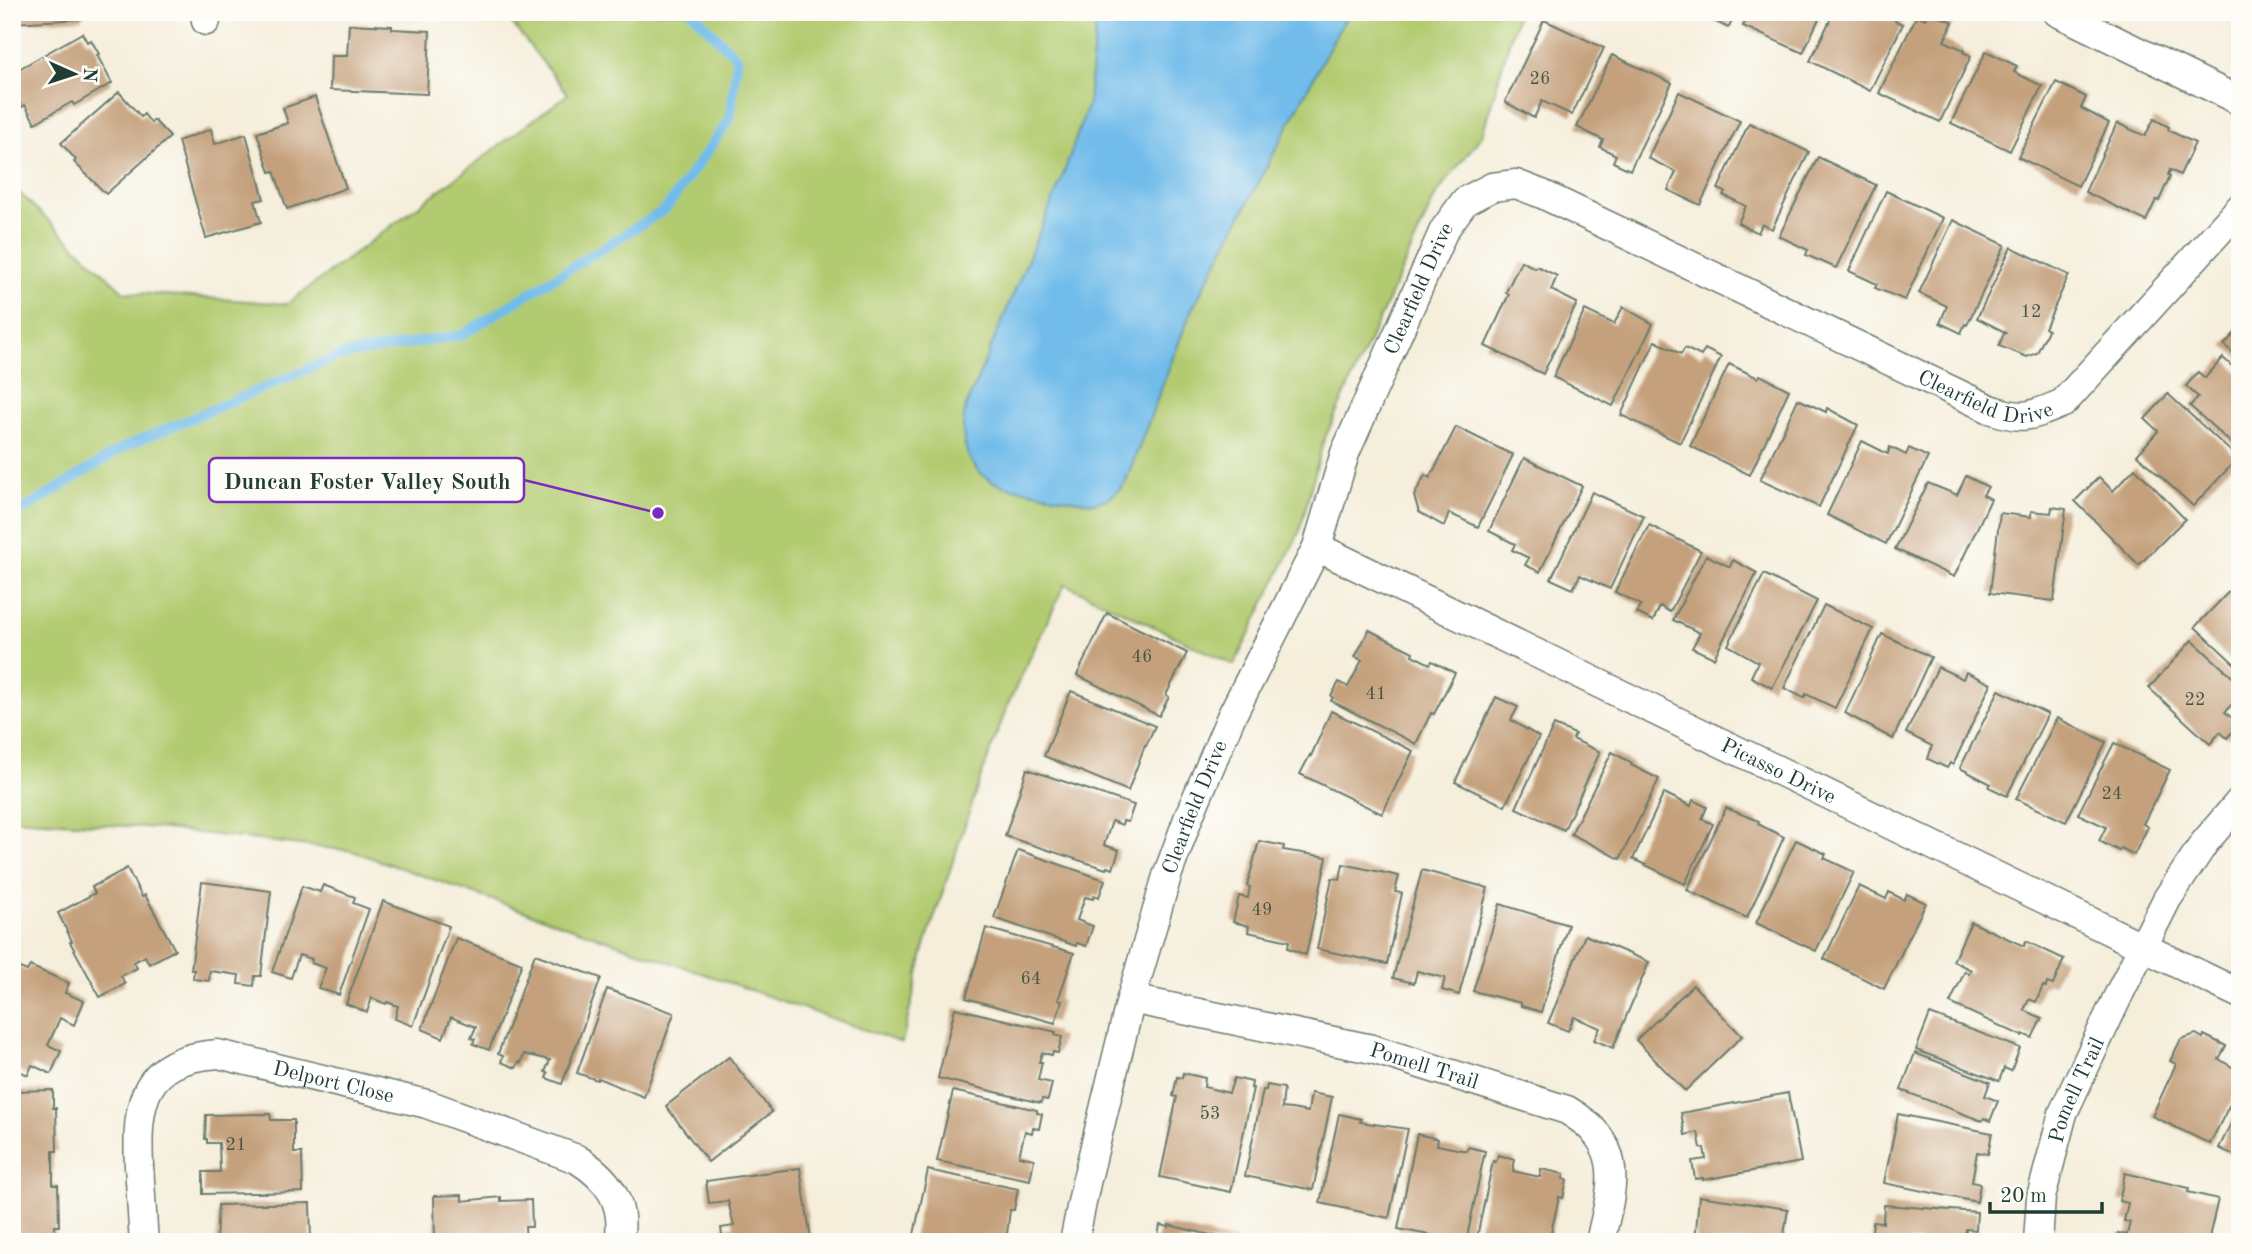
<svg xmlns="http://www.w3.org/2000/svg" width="2252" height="1254" viewBox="0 0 2252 1254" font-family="'Old Standard TT',serif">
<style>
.green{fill:#b2cb70;stroke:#688452;stroke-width:2}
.water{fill:#71bcea;stroke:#487c8f;stroke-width:2}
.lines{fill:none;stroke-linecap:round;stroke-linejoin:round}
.stream{stroke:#71bcea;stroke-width:10}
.building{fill:#c4a07b}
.minor-casing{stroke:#6a7b6e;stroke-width:31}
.minor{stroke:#fff;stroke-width:28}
.labels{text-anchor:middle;stroke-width:5;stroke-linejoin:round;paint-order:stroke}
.number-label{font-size:18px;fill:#485646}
.street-label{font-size:21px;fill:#1f3d34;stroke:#fdfcf7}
.leader{fill:none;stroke:#7b2cbf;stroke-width:2.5}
.callout-dot{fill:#7b2cbf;stroke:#fdfcf7;stroke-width:2.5}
.callout{fill:#fdfcf7;stroke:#7b2cbf;stroke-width:2.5}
.callout-label{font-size:23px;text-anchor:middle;font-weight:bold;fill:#1f3d34}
</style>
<rect width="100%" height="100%" fill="#fdfcf7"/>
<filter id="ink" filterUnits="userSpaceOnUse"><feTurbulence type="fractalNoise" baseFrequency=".0143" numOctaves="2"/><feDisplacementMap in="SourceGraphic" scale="14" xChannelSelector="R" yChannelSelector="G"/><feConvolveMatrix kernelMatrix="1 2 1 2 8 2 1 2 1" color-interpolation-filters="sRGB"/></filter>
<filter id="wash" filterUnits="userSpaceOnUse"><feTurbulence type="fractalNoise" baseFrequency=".00686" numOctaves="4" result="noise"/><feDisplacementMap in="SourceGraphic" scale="28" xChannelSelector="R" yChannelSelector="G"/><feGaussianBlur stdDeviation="1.57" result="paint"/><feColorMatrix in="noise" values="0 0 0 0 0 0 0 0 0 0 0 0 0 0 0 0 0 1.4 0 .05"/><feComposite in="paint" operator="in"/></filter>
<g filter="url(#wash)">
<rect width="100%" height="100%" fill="#f5eedb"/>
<polygon class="green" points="503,12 1518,12 1482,135 1436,195 1323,442 1299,533 1234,665 1065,584 1008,704 977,788 924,949 902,1043 352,851 157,828 12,819 12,186 124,292 287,304 568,94"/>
<path class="water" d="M 1094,12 L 1350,12 L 1338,31 L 1191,311 L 1126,481 C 1117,494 1109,499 1094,503 C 1074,501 1055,496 1035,492 C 1022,489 1004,488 993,482 C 964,466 959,435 966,406 L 1061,181 L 1088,104 L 1096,22 Z"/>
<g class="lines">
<polyline class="stream" points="12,517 126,446 339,356 462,335 666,209 730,119 737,58 692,12"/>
</g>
<g id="blocks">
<g class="building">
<polygon points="12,12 82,12 82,19 12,23"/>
<polygon points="1705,12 1738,12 1728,28 1703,15"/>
<polygon points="1750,12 1822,12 1803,53 1743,26"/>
<polygon points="1834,12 1885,12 1896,17 1895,21 1903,24 1870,91 1810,61"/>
<polygon points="1929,12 1953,22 1944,41 1964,50 1963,52 1971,56 1940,122 1879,93 1917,15 1925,19"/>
<polygon points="1544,20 1604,48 1572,115 1542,101 1534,118 1505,102"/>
<polygon points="349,24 392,26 392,29 430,31 427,94 330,90 331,56 347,56"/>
<polygon points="82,33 87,42 91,40 99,54 97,55 112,83 74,105 72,102 35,123 25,105 22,107 12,90 12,73"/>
<polygon points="1986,51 2017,66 2014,72 2042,86 2010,151 1951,123"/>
<polygon points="1612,55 1672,83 1630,170 1613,162 1616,155 1600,147 1603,140 1577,127"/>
<polygon points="2056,82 2086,97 2081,108 2109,123 2078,186 2018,157"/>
<polygon points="119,92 141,117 144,114 151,123 154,120 170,137 106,194 74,162 76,160 61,143"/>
<polygon points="1679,92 1740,121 1700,205 1668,190 1676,172 1648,158"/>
<polygon points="315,97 346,188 287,209 274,171 270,172 257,133 288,123 283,108"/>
<polygon points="2154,119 2169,127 2168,130 2195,143 2180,175 2170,170 2168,175 2170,176 2159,201 2156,200 2146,221 2085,192 2117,123 2145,136"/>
<polygon points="1749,123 1809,152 1772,229 1762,224 1758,233 1738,223 1746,206 1723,195 1725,192 1718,189"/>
<polygon points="211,129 215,144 246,134 264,199 255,201 261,222 206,238 178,141"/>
<polygon points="1818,157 1876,185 1836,268 1806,255 1808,250 1779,236"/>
<polygon points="1886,191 1943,218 1905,300 1875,288 1877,284 1849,271"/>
<polygon points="1953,220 2005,245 1967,325 1965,324 1961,333 1940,323 1947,306 1919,293"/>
<polygon points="2011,247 2069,275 2045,328 2048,330 2037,353 2027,357 1999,346 2004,333 2007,333 1977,318"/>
<polygon points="1521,261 1535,268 1537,266 1557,276 1551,290 1577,303 1543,374 1485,346 1509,294 1506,292"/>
<polygon points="1623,307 1653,324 1613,406 1553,377 1585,310 1614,324"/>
<polygon points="2240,327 2240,359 2224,345"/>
<polygon points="1655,341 1681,354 1685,348 1701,356 1705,349 1721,357 1680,443 1621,415"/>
<polygon points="2223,358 2240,373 2240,451 2190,406 2198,397 2186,386 2198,372 2205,378"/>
<polygon points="1729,364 1758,378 1760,375 1789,390 1750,475 1690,446"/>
<polygon points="2168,394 2238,458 2193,506 2137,455 2158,431 2145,419"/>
<polygon points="1798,399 1826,412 1827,408 1858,425 1819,507 1760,480"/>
<polygon points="1456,427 1513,455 1478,527 1449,513 1444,526 1419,512 1414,496 1425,475 1430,478"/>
<polygon points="1862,441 1888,454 1890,447 1906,455 1909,448 1928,457 1886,544 1827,515"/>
<polygon points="1524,458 1582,486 1540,572 1525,565 1529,558 1512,550 1515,544 1489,531"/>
<polygon points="2135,468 2185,519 2139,565 2075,501 2099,477 2113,491"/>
<polygon points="1966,476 1988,487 1983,495 1991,499 1954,577 1895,549 1928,483 1957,495"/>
<polygon points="1592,492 1644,516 1610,589 1580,575 1573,589 1551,579"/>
<polygon points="2052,507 2066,509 2054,601 1990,593 2000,513 2031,517 2031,511 2051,513"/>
<polygon points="1649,525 1701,551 1670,612 1660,606 1653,621 1637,613 1641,605 1615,592"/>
<polygon points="1706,555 1730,567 1733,560 1757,573 1714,658 1692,648 1700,633 1673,620"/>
<polygon points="1764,574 1817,601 1772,688 1751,677 1758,662 1728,645"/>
<polygon points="2240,580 2240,669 2195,627"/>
<polygon points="1824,605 1873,629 1835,708 1806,694 1804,698 1784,688"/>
<polygon points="1107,613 1187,653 1166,695 1169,697 1159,716 1077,675"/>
<polygon points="1369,630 1413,652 1412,655 1430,664 1432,661 1455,673 1434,714 1431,713 1416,744 1331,701 1333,697 1331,696 1339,682 1348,687 1362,660 1355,657"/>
<polygon points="1882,634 1931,657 1893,739 1845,713"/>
<polygon points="2192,640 2240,684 2240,695 2225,712 2239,724 2227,738 2220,732 2210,744 2149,688"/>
<polygon points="1938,667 1963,679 1966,672 1991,684 1953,765 1950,763 1947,768 1928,759 1932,746 1906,733"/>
<polygon points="1999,690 2048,714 2007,796 1989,787 1991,784 1960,768"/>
<polygon points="1071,691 1155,726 1146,746 1145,745 1128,791 1044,756"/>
<polygon points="1496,697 1518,707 1511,720 1539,737 1505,806 1455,782"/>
<polygon points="1331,711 1413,751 1382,814 1300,774 1310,755 1311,756"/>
<polygon points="2057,718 2106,742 2066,822 2016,799"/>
<polygon points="1554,725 1575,734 1573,739 1600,752 1564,830 1516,808"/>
<polygon points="2114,743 2170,770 2143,824 2148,827 2134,855 2121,848 2119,851 2099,841 2106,827 2078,814"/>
<polygon points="1612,752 1632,763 1631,765 1659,779 1620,859 1571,834"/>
<polygon points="1027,769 1134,805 1128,822 1123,821 1122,825 1112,821 1104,845 1119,850 1113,869 1107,867 1106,869 1005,836"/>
<polygon points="1664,793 1691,806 1693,800 1707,807 1702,819 1713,824 1685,884 1633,859"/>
<polygon points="1726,808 1759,821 1758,824 1784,837 1747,918 1687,890"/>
<polygon points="1796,840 1826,854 1824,858 1854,872 1816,951 1756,923"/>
<polygon points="1259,841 1284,846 1283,850 1327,857 1306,955 1288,948 1289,941 1248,932 1249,926 1233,922 1239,896 1248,898 1250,887 1247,886"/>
<polygon points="1018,850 1105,880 1099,897 1094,895 1093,899 1085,897 1077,920 1093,926 1086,946 1077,943 1076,946 994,918"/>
<polygon points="1343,864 1399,876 1395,892 1402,893 1387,964 1317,949 1332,878 1340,879"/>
<polygon points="127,868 142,897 145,895 175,950 149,964 145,956 134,962 137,968 121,976 125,984 100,997 70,942 72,941 58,913 95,893 92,887"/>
<polygon points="1422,870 1488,888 1459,995 1442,990 1445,978 1417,971 1414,983 1393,978"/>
<polygon points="202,882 271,891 261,976 255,976 254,986 238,984 239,975 210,971 209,981 193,979 194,970 191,970"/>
<polygon points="323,885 355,897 353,903 369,909 339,995 318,988 326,968 311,963 312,959 299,955 291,978 272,972 302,886 320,892"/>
<polygon points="1859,886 1886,899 1889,892 1904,900 1907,894 1926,903 1884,989 1824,959"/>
<polygon points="383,901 449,926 413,1026 395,1019 398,1006 387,1002 386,1004 372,998 367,1012 346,1004"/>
<polygon points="1500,904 1568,925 1541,1012 1521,1006 1521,1003 1473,991"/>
<polygon points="1971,922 2024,946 2026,941 2064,959 2053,985 2047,983 2046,987 2043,986 2036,1002 2029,999 2024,1010 2042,1018 2032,1038 2023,1034 2022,1036 1950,1003 1965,971 1969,974 1971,970 1953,961"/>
<polygon points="986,928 1074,953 1058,1000 1062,1001 1055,1023 966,998"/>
<polygon points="1585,935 1649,962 1613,1048 1594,1040 1600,1028 1574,1017 1568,1031 1548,1023"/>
<polygon points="456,938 522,963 489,1050 473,1044 475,1039 471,1038 476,1027 451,1017 443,1038 422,1029"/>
<polygon points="535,954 601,978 562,1084 546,1078 548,1073 545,1072 550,1060 524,1054 521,1063 519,1062 516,1068 501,1062 503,1056 498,1054"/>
<polygon points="12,965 27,971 30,966 69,983 65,993 84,1001 74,1025 60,1018 48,1045 61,1051 51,1074 32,1065 28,1075 12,1068"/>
<polygon points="1693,985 1742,1036 1685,1091 1636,1040"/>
<polygon points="607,989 674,1013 644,1097 598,1078 597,1080 577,1073"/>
<polygon points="955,1008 1056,1032 1055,1035 1062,1037 1058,1053 1053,1052 1052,1055 1042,1053 1039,1062 1042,1062 1038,1080 1052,1083 1048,1100 1042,1099 1041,1103 938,1078"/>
<polygon points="1930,1014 2020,1048 2011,1071 2004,1068 1999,1081 1916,1050"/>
<polygon points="2196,1034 2203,1038 2204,1035 2226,1046 2219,1059 2240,1072 2240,1084 2210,1144 2152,1116 2176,1064 2170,1061 2181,1039"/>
<polygon points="1915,1053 1990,1082 1985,1096 1998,1101 1990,1121 1984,1118 1982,1121 1901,1090"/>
<polygon points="729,1057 772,1112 708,1162 666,1106"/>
<polygon points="1183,1073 1205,1078 1204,1087 1229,1093 1234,1078 1252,1082 1251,1088 1253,1088 1231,1192 1160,1177 1177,1097 1173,1096 1177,1077 1182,1078"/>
<polygon points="1267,1085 1284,1088 1282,1108 1292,1109 1308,1112 1311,1093 1332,1097 1313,1190 1245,1176 1263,1090 1266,1090"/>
<polygon points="53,1090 53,1108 56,1108 57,1151 53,1151 53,1185 58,1185 59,1226 55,1226 55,1242 12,1242 12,1091"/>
<polygon points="953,1091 1037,1110 1037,1113 1042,1114 1039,1129 1033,1128 1032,1133 1025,1131 1019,1156 1034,1159 1030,1180 937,1161"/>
<polygon points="1788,1093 1801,1162 1703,1180 1703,1178 1695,1179 1692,1161 1706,1159 1704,1148 1701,1148 1698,1132 1685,1135 1681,1113"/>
<polygon points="2240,1105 2240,1158 2219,1148"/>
<polygon points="270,1114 271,1120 294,1120 294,1153 302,1153 303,1192 203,1194 203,1172 220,1172 219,1143 207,1143 207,1139 205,1139 206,1115"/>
<polygon points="1339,1114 1361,1119 1360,1122 1408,1129 1389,1218 1320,1203"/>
<polygon points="1898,1114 1992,1133 1988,1154 1977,1152 1972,1182 1980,1184 1977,1202 1884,1183"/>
<polygon points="1417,1134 1438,1139 1437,1145 1467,1151 1468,1147 1485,1151 1466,1242 1398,1229"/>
<polygon points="1498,1155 1515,1159 1513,1171 1540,1177 1541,1169 1564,1174 1563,1179 1567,1180 1563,1198 1559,1197 1549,1242 1476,1242 1493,1161 1496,1162"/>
<polygon points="800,1168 811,1239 793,1242 723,1242 721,1228 734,1226 728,1201 709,1203 706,1181"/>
<polygon points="928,1170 1018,1189 1014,1210 1010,1210 1006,1242 926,1242 913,1239"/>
<polygon points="2125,1173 2189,1188 2188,1192 2218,1199 2208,1242 2116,1242 2118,1233 2127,1235 2130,1222 2124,1221 2128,1203 2119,1201"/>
<polygon points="462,1195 462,1201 501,1197 501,1201 531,1200 532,1227 525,1227 526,1242 435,1242 434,1196"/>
<polygon points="1699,1196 1788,1209 1783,1242 1695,1242"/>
<polygon points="310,1203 311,1242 216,1242 218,1205"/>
<polygon points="1884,1205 1977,1212 1976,1230 1966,1229 1965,1242 1871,1242 1873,1222 1883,1223"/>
<polygon points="1160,1225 1169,1227 1169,1225 1240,1242 1157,1242"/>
</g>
</g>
</g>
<g filter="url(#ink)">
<use href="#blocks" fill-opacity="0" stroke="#6a7b6e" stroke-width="2"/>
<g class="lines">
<g class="minor-casing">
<g id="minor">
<polyline points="205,12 206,21"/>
<polyline points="2057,12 2240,101"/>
<path id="s1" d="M 1317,547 L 2240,994"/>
<path id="s2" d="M 1131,999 L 1372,1049 L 1567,1110 C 1627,1145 1613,1185 1600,1242"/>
<path id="s3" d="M 144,1242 C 142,1217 141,1192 139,1166 C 136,1101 143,1059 218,1054 L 427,1104 L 577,1159 C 609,1179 626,1203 619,1242"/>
<path id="s4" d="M 1074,1242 L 1086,1183 L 1131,999 L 1167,876 L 1189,816 L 1231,717 L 1317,547 L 1345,453 L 1444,230 L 1465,201 L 1492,187 L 1516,184 L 1542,194 L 1990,409 C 2023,421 2032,416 2063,403 L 2240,208"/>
<path id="s5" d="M 2038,1242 L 2041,1197 L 2063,1113 L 2120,992 L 2167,899 L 2205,842 L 2240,801"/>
</g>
</g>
<use href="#minor" class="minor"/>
</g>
</g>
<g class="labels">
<g class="number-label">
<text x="1540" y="84">26</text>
<text x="2031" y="317">12</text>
<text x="1142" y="662">46</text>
<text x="1376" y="699">41</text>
<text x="2195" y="705">22</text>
<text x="2112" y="799">24</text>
<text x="1262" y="915">49</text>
<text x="1031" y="984">64</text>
<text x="1210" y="1119">53</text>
<text x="236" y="1150">21</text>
</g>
<g class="street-label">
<text dy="7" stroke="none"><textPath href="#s4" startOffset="1018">Clearfield Drive</textPath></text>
<text dy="7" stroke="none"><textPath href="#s4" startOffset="1690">Clearfield Drive</textPath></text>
<text dy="7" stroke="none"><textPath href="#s1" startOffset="513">Picasso Drive</textPath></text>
<text dy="7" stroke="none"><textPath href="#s4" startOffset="452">Clearfield Drive</textPath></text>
<text dy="7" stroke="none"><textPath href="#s2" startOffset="301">Pomell Trail</textPath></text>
<text dy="7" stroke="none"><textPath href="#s3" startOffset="355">Delport Close</textPath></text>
<text dy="7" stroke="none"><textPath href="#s5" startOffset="158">Pomell Trail</textPath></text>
</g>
</g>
<path class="leader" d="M658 513L524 480"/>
<circle class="callout-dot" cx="658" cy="513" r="7"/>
<rect class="callout" x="209" y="458" width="315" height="44" rx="7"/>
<g class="callout-label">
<text x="367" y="489">Duncan Foster Valley South</text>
</g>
<rect width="2252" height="1254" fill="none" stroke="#fdfcf7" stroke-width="42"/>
<g transform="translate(74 74) rotate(93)" stroke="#fdfcf7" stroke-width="5" paint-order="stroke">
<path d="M0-5L12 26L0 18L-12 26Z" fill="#1f3d34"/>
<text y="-10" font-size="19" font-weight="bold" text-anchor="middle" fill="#1f3d34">N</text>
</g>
<path d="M1990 1202v10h112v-10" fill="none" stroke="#1f3d34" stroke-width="3.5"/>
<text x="2000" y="1202" font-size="21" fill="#1f3d34" stroke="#fdfcf7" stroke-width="5" paint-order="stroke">20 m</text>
</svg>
